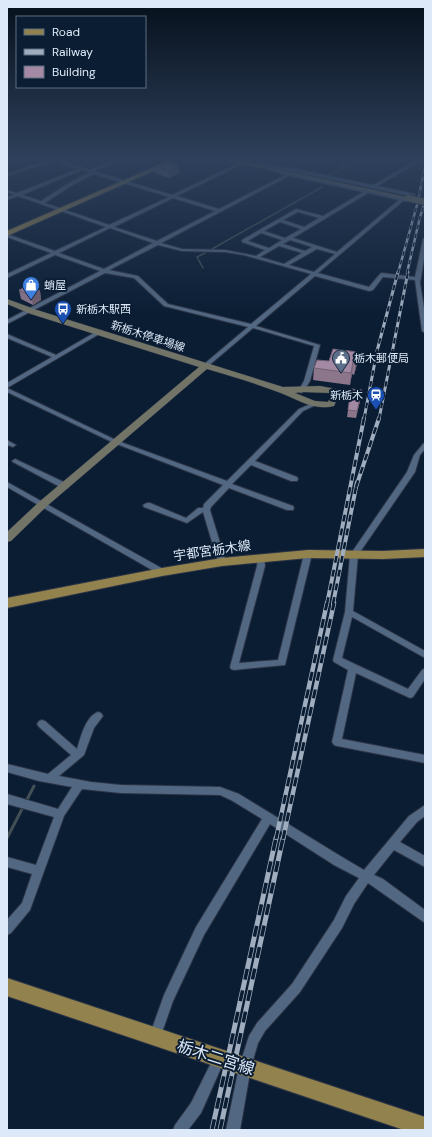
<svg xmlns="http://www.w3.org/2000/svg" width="432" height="1137" viewBox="0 0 432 1137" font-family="'DM Sans','Noto Sans JP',sans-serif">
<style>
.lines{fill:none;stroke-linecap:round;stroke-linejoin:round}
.stream-far1{stroke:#425055;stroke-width:1.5}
.stream{stroke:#425055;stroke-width:3}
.street-casing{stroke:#2c3446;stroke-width:2}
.secondary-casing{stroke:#2c3446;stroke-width:1}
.primary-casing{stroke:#2c3446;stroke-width:2}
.street{fill:#526781;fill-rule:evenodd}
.secondary{fill:#727467;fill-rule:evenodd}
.primary{fill:#92824d;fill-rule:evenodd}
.rail-far4-casing{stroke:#9fadbe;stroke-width:2.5}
.rail-far3-casing{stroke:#9fadbe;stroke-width:3}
.rail-far2-casing{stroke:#9fadbe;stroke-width:4}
.rail-far1-casing{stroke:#9fadbe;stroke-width:4.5}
.rail-casing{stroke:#9fadbe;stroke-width:5}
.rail-far4{stroke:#0b1d33;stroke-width:1.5;stroke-dasharray:4.5;stroke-linecap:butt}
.rail-far3{stroke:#0b1d33;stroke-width:2;stroke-dasharray:5.5;stroke-linecap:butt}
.rail-far2{stroke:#0b1d33;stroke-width:2.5;stroke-dasharray:7;stroke-linecap:butt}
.rail-far1{stroke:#0b1d33;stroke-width:3;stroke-dasharray:9;stroke-linecap:butt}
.rail{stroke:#0b1d33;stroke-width:3.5;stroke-dasharray:11;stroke-linecap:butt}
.secondary-bridge-casing{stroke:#2c3446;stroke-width:8;stroke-linecap:butt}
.secondary-bridge{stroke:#727467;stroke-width:6}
.wall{fill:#8c768c}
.shaded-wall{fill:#726072}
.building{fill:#a389a3;stroke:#726072}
.labels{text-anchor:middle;stroke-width:4;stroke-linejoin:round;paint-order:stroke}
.far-poi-label{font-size:11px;fill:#dde9f8;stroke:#0b1d33;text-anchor:start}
.far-street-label{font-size:11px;fill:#dde9f8;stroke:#0b1d33}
.street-label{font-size:13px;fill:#dde9f8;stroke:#0b1d33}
.near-street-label{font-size:16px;fill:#dde9f8;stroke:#0b1d33}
</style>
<rect width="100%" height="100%" fill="#0b1d33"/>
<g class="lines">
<g class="stream-far1">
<polyline points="328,175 347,168 339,165 343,162 353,164 366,157"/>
<polyline points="212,249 322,187"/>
<polyline points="203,268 197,257 205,253"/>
</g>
<polyline class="stream" points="7,838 34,786"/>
<g class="street-casing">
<g id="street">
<polygon points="15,157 27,157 7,160 7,158"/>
<path d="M 64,157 L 74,157 L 62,160 L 90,170 L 122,157 L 127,157 L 94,171 L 172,195 L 252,157 L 257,157 L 177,196 L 219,209 L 285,175 L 266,169 L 266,167 L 267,167 L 288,173 L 292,172 L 292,174 L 299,176 L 408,199 L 410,196 L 256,164 L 258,163 L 296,169 L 373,185 L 420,158 L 419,157 L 423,157 L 424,158 L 422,160 L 378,186 L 415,194 L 415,195 L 411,202 L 403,201 L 318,273 L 369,287 L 380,274 L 382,273 L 415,277 L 423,239 L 425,238 L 425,253 L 420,283 L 425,314 L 425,333 L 422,331 L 415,280 L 383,277 L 373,290 L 369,291 L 315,276 L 256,326 L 320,345 L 310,381 L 303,392 L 301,393 L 298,391 L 304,381 L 314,346 L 253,328 L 207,367 L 203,367 L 203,365 L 248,327 L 164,306 L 134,278 L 105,273 L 7,324 L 7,320 L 100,271 L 55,255 L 7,278 L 7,274 L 51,253 L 7,237 L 7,234 L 55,251 L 106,227 L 18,196 L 7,200 L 7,197 L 14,195 L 7,192 L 7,190 L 17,193 L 78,169 L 66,165 L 57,160 L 7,176 L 7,174 L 50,159 ZM 82,170 L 90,172 L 67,184 L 41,201 L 22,195 ZM 94,174 L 169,197 L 109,225 L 45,203 L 71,186 ZM 289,176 L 363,192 L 323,216 L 296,209 L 242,240 L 242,242 L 265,250 L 256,256 L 225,250 L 182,249 L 161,243 ZM 368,193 L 399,200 L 337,252 L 293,238 ZM 173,198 L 215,211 L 157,241 L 114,227 ZM 298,212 L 319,218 L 304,227 L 283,220 ZM 280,222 L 301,229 L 285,238 L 264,231 ZM 110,228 L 153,243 L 104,269 L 59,253 ZM 261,233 L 282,240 L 269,248 L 248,241 ZM 290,240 L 312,247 L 305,251 L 283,244 ZM 158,245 L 182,251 L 225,252 L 244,255 L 311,274 L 251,324 L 168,304 L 138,276 L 109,270 ZM 279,246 L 302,253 L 284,264 L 260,257 ZM 317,249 L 335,254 L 314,272 L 289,265 Z"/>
<polygon points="99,330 102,332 101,333 7,388 7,383 52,357 7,338 7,334 56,355"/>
<polygon points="7,388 118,441 227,481 299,409 315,402 318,404 303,411 255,461 297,477 298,479 297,481 291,481 251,465 232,484 293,506 294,508 293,510 287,510 229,488 211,507 210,510 226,562 222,565 218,562 203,512 187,523 144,507 143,505 147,503 150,503 186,518 198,508 203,508 204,504 223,485 114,443 7,392"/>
<polygon points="7,440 16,445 13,447 7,445"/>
<polygon points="425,443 425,449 420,455 415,472 358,555 353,611 425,651 425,658 352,617 342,658 408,689 422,670 425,668 425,679 413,697 410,698 356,673 342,739 425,755 425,763 337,746 334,745 332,742 348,670 334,662 333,660 345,612 350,555 407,472 414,455 423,444"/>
<polygon points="15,459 68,484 69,486 68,488 62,488 13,462 12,461"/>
<polygon points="7,482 165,570 166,572 162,575 159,574 7,487"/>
<polygon points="308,551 312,554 285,665 234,670 231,669 230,667 257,566 258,556 264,556 265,566 239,663 278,660 304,554"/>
<path d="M 98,712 L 101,713 L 103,716 L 94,728 L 84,755 L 59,776 L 91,782 L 121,785 L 220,787 L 239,794 L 342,857 L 364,870 L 409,816 L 425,805 L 425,816 L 417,822 L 400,842 L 425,856 L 425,867 L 394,850 L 374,875 L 383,879 L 425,910 L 425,923 L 368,883 L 354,904 L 342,928 L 300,992 L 265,1031 L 258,1043 L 251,1067 L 240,1130 L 226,1130 L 239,1067 L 249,1036 L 257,1023 L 292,984 L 334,920 L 346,896 L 359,878 L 334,865 L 270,824 L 204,935 L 173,1001 L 159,1041 L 155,1043 L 151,1041 L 149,1037 L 164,995 L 196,927 L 262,819 L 231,800 L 220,795 L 121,793 L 82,789 L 64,816 L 30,910 L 11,933 L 7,935 L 7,920 L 22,903 L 32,874 L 7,867 L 7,857 L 36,865 L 54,817 L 7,804 L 7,794 L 58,809 L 72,787 L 39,781 L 7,772 L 7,764 L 48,774 L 71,755 L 39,727 L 37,724 L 39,721 L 42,720 L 45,721 L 77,749 C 81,737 85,717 98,712 Z"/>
<polygon points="219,1053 223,1055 225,1059 201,1113 188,1130 173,1130 175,1125 191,1103 215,1055"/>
</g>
</g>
<g class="secondary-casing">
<g id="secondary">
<polygon points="210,157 221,157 411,198 408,200"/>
<path d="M 7,299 L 37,310 L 283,387 L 320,386 L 336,389 L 339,395 L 334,406 C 313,411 297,399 278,392 C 255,383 230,376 207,369 L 47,506 L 11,541 L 7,542 L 7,532 L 39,502 L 199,367 L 31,314 L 7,304 ZM 302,392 L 330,393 L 331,395 L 328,402 L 315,401 L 295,393 Z"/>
</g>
</g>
<g class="primary-casing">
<g id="primary">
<polygon points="177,157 185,157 7,236 7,231"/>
<polygon points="425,549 425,557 383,559 308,558 222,566 162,576 7,608 7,598 162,568 222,558 308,550 383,551"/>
<polygon points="7,978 425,1117 425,1130 404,1130 7,996"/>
</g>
</g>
<use href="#street" class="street"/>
<use href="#secondary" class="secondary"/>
<use href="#primary" class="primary"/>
<g class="rail-far4-casing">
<g id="rail-far4">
<polyline points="398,273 417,205 425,167"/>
<polyline points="407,273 420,217 425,202"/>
</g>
</g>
<g class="rail-far3-casing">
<g id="rail-far3">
<polyline points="364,419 377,351 398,272"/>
<polyline points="379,419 408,272"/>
</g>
</g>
<g class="rail-far2-casing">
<g id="rail-far2">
<polyline points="356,487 379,418"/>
<polyline points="327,604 364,418"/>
<polyline points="333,604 357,482"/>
</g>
</g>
<g class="rail-far1-casing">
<g id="rail-far1">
<polyline points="276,839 327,603"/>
<polyline points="283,839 334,603"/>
</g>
</g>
<g class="rail-casing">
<g id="rail">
<polyline points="212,1130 276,838"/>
<polyline points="220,1130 283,838"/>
</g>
</g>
<use href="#rail-far4" class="rail-far4"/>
<use href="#rail-far3" class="rail-far3"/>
<use href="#rail-far2" class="rail-far2"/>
<use href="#rail-far1" class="rail-far1"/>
<use href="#rail" class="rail"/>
<g class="secondary-bridge-casing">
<polyline id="secondary-bridge" points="408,198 425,202"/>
</g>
<use href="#secondary-bridge" class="secondary-bridge"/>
</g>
<g class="wall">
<polygon points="154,166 179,173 169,178 155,173"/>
<polygon points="19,290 40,291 41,300 33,305 21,299"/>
<polygon points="358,352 357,364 354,375 352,374 350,385 313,380 314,368 329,361"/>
<polygon points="351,389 361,396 356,418 347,417"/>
</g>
<g class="shaded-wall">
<polygon points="179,166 179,173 169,178 169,170"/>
<polygon points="40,291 41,300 33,305 31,296"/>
<polygon points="358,352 357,364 354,375 356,362"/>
<polygon points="353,362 352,374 350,385 351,373"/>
<polygon points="362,390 361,396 356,418 357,411"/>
</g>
<g class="building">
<polygon points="165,161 179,166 169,170 154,166"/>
<polygon points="28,286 40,291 31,296 19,290"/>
<polygon points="333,349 358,352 356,362 353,362 351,373 314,368 317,360 329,361"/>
<polygon points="351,389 362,390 357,411 348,410"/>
</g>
<linearGradient id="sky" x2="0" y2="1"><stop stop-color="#06101c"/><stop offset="0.5" stop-color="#2e405b"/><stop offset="1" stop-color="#2e405b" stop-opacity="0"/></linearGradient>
<rect width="432" height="316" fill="url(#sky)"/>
<defs>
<g id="shop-pin" transform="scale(0.9)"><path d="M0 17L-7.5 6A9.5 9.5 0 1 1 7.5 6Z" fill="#3f7fe0" stroke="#0b1d33"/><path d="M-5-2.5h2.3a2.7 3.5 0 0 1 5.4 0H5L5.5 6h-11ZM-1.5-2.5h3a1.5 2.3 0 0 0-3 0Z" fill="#fff"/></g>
<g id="bus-pin" transform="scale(0.9)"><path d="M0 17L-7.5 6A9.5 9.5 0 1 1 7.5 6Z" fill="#1a4fb4" stroke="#0b1d33"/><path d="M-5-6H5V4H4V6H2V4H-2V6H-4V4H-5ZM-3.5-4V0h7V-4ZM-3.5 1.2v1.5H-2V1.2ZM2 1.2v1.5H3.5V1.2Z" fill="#fff"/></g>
<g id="civic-pin" transform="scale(0.9)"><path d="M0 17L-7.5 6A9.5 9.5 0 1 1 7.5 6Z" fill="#5c6f8a" stroke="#0b1d33"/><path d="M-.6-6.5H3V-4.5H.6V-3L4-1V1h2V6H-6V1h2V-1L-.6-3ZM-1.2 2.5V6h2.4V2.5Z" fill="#fff"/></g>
<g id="station-pin" transform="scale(0.9)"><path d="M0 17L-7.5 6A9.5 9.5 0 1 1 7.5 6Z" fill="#1a4fb4" stroke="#0b1d33"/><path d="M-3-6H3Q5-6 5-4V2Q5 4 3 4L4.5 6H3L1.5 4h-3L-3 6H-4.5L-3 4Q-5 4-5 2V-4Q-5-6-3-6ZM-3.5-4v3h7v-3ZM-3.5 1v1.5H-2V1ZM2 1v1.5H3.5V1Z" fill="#fff"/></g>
</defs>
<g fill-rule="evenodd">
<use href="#shop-pin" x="31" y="285"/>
<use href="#bus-pin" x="63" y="309"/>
<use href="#civic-pin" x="341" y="358"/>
<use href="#station-pin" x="376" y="395"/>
</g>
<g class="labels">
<g class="far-poi-label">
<text x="44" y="289">蛸屋</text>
<text x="76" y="313">新栃木駅西</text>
<text x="354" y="362">栃木郵便局</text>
<text x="363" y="399" text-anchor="end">新栃木</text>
</g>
<g class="far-street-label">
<text transform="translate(148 336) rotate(18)" y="4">新栃木停車場線</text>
</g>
<g class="street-label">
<text transform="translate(212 550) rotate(-8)" y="5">宇都宮栃木線</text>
</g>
<g class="near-street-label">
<text transform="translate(216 1057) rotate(18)" y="6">栃木二宮線</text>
</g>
</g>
<rect width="432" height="1137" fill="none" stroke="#dde9f8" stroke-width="16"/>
<rect x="16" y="16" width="130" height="72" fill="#0b1d33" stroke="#5f6f82"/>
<rect x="24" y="29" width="20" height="6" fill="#92824d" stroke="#5f6f82"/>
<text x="52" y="36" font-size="12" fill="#dde9f8">Road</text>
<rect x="24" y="49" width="20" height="6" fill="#9fadbe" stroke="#5f6f82"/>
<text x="52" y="56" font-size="12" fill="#dde9f8">Railway</text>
<rect x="24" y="66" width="20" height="12" fill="#a389a3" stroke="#5f6f82"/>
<text x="52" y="76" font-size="12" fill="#dde9f8">Building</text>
</svg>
